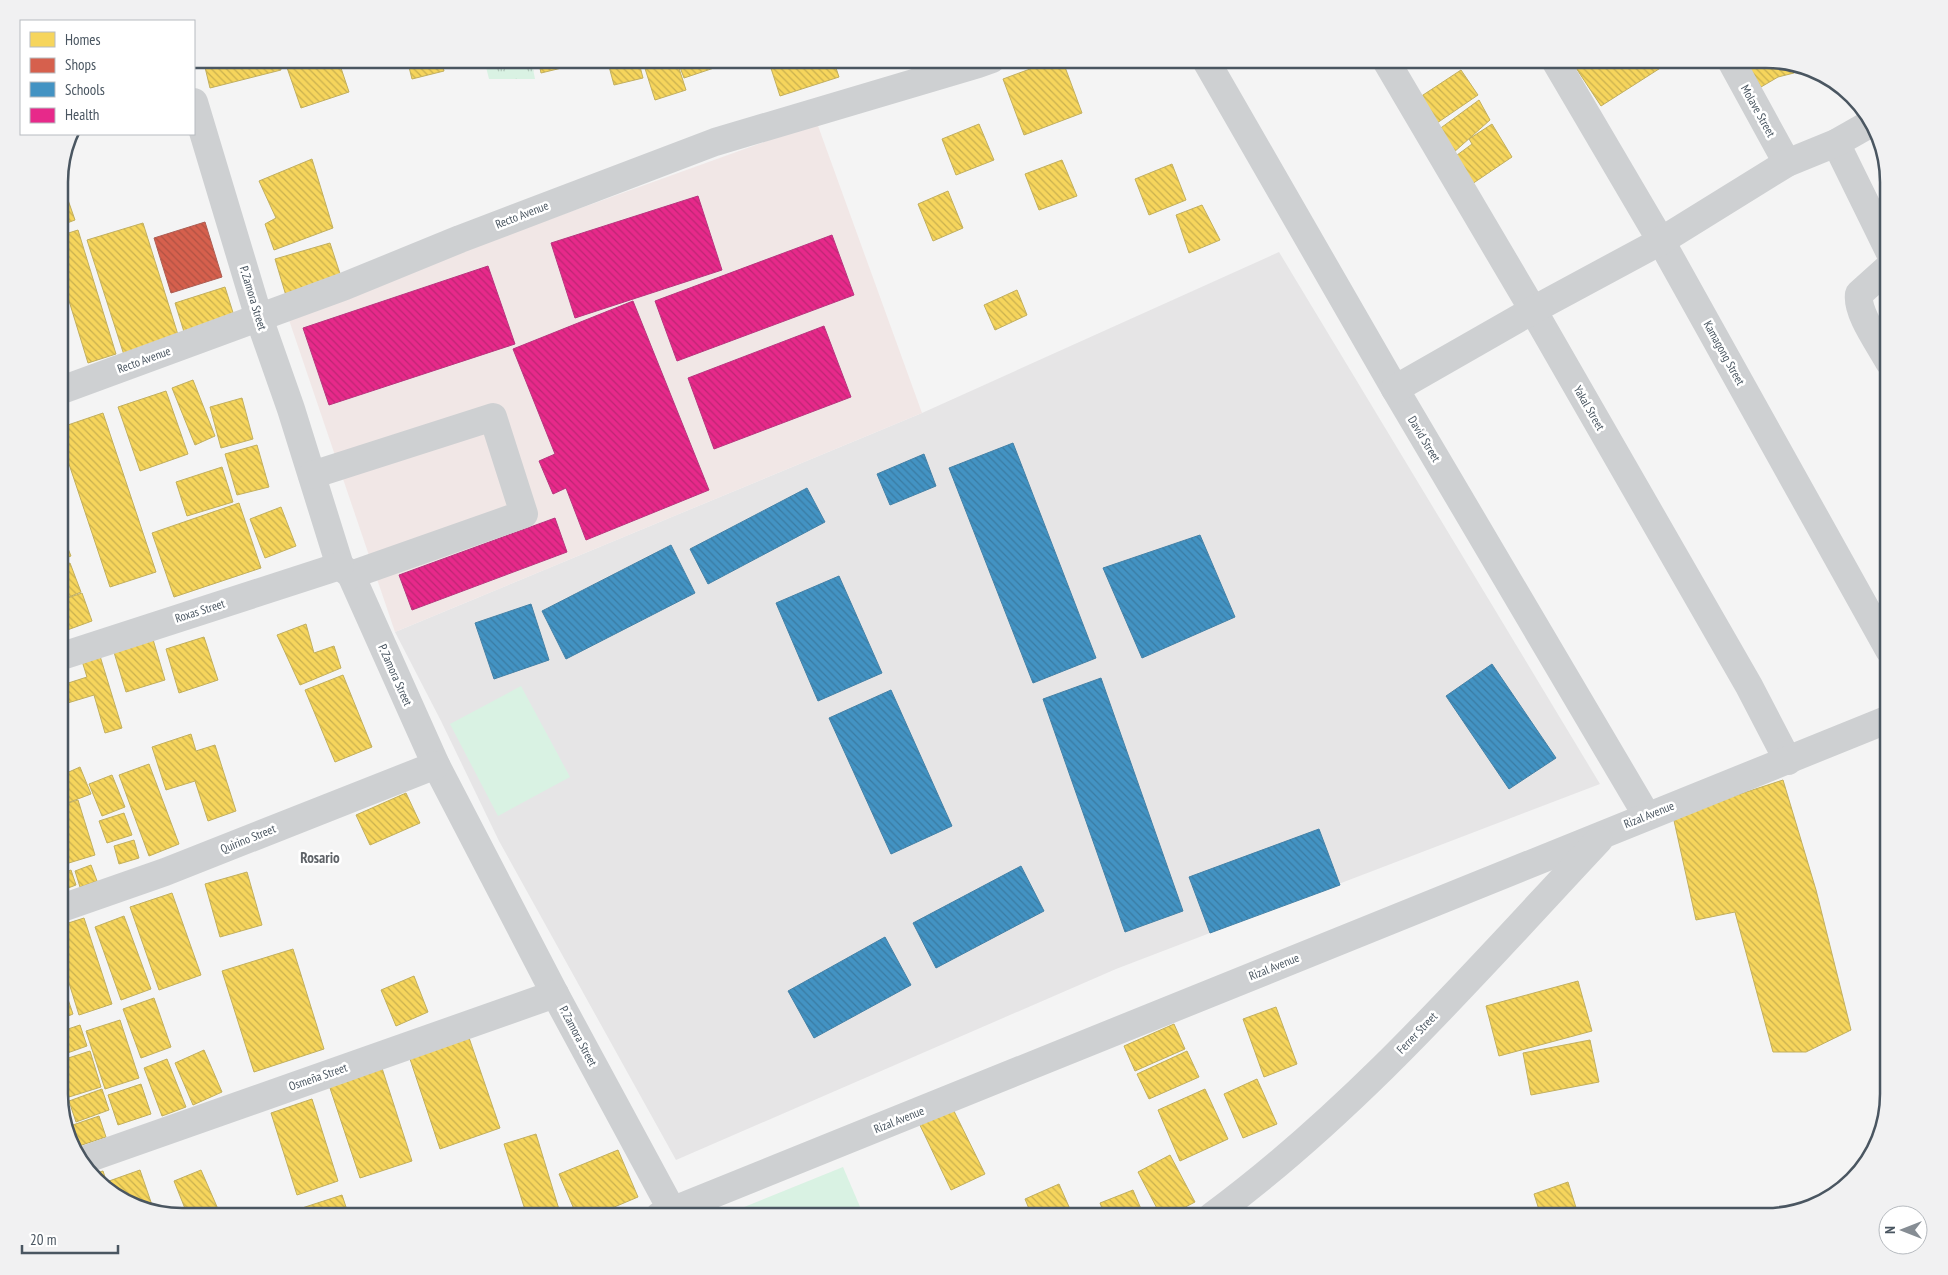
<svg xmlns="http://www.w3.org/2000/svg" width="1948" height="1275" viewBox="0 0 1948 1275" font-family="'PT Sans Narrow',sans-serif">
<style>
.education{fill:#e6e5e6}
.medical{fill:#f1e7e6}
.grass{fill:url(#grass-tufts)}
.pitch{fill:#d9f2e3}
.homes{fill:url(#homes-back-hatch);stroke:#c2af5e}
.shops{fill:url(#shops-back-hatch);stroke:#ac5d53}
.schools{fill:url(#schools-back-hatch);stroke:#4581a6}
.health{fill:url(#health-back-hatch);stroke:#b8367e}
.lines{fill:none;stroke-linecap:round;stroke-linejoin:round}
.minor{stroke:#ced0d2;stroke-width:28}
.labels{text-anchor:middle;stroke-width:5;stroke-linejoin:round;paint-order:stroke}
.street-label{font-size:12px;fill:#4a5661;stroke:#fff}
.quarter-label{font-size:15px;font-weight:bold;fill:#5f6368;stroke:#fff}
.rim{fill:none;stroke:#4a5661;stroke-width:2.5}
</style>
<defs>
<pattern id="grass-tufts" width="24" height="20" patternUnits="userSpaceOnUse" patternTransform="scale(1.25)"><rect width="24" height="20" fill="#d9f2e3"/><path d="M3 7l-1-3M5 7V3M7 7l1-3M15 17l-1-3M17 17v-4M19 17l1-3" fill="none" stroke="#b2c7bb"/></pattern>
<pattern id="homes-back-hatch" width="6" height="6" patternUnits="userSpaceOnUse" patternTransform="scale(1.25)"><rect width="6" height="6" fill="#f6d55c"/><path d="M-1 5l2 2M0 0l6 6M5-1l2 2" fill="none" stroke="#c9b04f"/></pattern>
<pattern id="shops-back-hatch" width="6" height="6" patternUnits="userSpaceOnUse" patternTransform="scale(1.25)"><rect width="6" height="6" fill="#d6604d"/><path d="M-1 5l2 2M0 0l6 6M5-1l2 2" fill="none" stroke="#b05243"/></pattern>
<pattern id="schools-back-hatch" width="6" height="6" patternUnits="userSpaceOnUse" patternTransform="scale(1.25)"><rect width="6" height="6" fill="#4393c3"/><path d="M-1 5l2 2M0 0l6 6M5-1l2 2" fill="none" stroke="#3a7ba2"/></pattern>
<pattern id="health-back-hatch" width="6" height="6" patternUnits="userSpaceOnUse" patternTransform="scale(1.25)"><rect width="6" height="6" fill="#e7298a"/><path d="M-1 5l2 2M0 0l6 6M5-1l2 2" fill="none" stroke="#bd2674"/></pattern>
</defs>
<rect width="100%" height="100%" fill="#f4f4f4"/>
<polygon class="education" points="1279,252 1600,784 1116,969 676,1160 499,841 441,721 395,632 922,413"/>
<polygon class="medical" points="817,123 922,413 395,632 287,314"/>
<polygon class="grass" points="484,59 531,59 535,79 489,79"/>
<g class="pitch">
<polygon points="521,686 570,777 498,816 450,724"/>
<polygon points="843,1167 864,1216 722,1216"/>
</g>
<g class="homes">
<polygon points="203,59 279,59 281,70 210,88"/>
<polygon points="284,59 338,59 349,92 301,108"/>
<polygon points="407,59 441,59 444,71 412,79"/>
<polygon points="538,59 573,59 574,65 541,73"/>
<polygon points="607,59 638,59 643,78 614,85"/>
<polygon points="642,59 676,59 686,90 655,100"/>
<polygon points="677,59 724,59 726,64 684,78"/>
<polygon points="768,59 833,59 839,77 780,96"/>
<polygon points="927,59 959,59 931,68"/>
<polygon points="1057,59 1062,59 1082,113 1024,135 1003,79"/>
<polygon points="1592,59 1657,59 1662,67 1601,106 1576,68"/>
<polygon points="1755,59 1766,59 1789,66 1794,73 1778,77 1761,87 1747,64"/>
<polygon points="1461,70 1478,95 1437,123 1420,97"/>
<polygon points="1479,100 1490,120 1453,153 1438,130"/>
<polygon points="979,124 994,160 956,175 942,139"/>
<polygon points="1492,124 1512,157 1472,184 1453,158 1472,144 1469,139"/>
<polygon points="312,159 333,228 274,250 265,224 276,218 259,181"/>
<polygon points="1062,160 1077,196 1039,210 1025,174"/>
<polygon points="1172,164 1186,200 1149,215 1135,179"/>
<polygon points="59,174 75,220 59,226"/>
<polygon points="948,191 963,228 933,241 918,204"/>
<polygon points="1202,205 1220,240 1189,253 1176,215"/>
<polygon points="143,223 179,338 124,355 87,240"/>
<polygon points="78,230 116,354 88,363 59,268 59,236"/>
<polygon points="330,243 343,283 287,299 275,259"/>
<polygon points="225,287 235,319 185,335 175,303"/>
<polygon points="1017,290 1027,315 995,330 984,305"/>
<polygon points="59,300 65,320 59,322"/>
<polygon points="59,356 67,383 59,385"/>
<polygon points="193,380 215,436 195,445 172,388"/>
<polygon points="166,391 188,454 140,471 118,407"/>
<polygon points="242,398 253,439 221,448 210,407"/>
<polygon points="103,413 156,572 110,587 59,434 59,428"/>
<polygon points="257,445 269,487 237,495 225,454"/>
<polygon points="222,467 233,502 187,516 176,482"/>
<polygon points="239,503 261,568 174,597 152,533"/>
<polygon points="281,507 296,546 265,558 250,519"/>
<polygon points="59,526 71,556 59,561"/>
<polygon points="70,563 81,592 59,601 59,567"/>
<polygon points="82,593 92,621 59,633 59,601"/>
<polygon points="306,624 314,653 334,646 341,668 300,685 277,635"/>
<polygon points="152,636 165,680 126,692 113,649"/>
<polygon points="204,637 218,680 179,693 166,649"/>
<polygon points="100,656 122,728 105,733 94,695 61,705 59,699 59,686 87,677 82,661"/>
<polygon points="343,675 372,747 335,762 305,690"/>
<polygon points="191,734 196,751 215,745 236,811 208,821 195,781 166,790 152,747"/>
<polygon points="149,764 179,844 149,856 119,775"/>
<polygon points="80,767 91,794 67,803 61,789 67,787 62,775"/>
<polygon points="112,775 125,807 102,816 89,784"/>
<polygon points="1783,780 1816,890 1851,1030 1806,1052 1773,1052 1735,912 1696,920 1673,816"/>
<polygon points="406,793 420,823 370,845 356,815"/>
<polygon points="78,800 95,855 59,866 59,806"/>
<polygon points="124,813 132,835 107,843 99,821"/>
<polygon points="134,840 139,858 119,864 114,846"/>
<polygon points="91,865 97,881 80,887 75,871"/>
<polygon points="71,870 76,885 60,891 59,874"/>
<polygon points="247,872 262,925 220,937 205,884"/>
<polygon points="172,893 201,975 159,990 130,907"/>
<polygon points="124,916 151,989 121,1000 95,927"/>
<polygon points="84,918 112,1004 79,1015 59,951 59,926"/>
<polygon points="293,949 324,1049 254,1072 222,971"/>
<polygon points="59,973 73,1014 59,1020"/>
<polygon points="414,976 428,1012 396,1026 381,990"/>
<polygon points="1578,981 1592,1031 1499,1056 1486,1006"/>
<polygon points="154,998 171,1047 141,1058 123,1009"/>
<polygon points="1276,1007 1297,1064 1264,1077 1243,1019"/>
<polygon points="120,1020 139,1078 105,1089 86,1031"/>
<polygon points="1174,1024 1185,1049 1135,1071 1124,1046"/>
<polygon points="80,1025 87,1046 59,1056 59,1032"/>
<polygon points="466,1029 500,1128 440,1149 407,1050"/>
<polygon points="1590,1040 1599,1082 1531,1095 1523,1053"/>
<polygon points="204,1050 222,1092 193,1105 175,1063"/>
<polygon points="90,1051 101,1087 69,1097 59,1068 59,1061"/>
<polygon points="1187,1051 1199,1077 1149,1099 1137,1074"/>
<polygon points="167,1059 186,1107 162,1116 144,1068"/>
<polygon points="380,1062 412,1161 360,1178 327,1079"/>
<polygon points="1257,1079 1277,1124 1243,1138 1224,1094"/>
<polygon points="141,1084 151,1114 118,1125 108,1095"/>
<polygon points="102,1089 109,1110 76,1122 69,1101"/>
<polygon points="1205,1089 1228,1139 1180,1161 1158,1110"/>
<polygon points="312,1099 338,1181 297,1195 271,1113"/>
<polygon points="950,1103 985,1174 951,1190 917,1119"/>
<polygon points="99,1116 106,1137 73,1148 67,1127"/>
<polygon points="536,1134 561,1216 527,1216 504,1144"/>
<polygon points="618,1150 638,1197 593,1216 577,1216 559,1174"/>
<polygon points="1170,1155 1195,1202 1168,1216 1161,1216 1138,1172"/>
<polygon points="140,1170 153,1208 114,1196 109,1181"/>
<polygon points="201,1170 221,1216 188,1216 174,1181"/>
<polygon points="103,1171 110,1192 93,1174"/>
<polygon points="1568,1182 1578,1214 1572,1216 1541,1216 1534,1194"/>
<polygon points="1059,1184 1073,1216 1032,1216 1025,1199"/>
<polygon points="1133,1190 1144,1216 1105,1216 1100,1203"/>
<polygon points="342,1195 349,1216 302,1216 299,1209"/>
</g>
<polygon class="shops" points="205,222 222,277 171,293 154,238"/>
<g class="schools">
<polygon points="1013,443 1096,658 1033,683 949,468"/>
<polygon points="924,454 936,486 890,505 877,474"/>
<polygon points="807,488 825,522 708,584 690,549"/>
<polygon points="1200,535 1235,617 1142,658 1103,568"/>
<polygon points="671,545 695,593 566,659 542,611"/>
<polygon points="839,576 882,673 818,701 776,603"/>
<polygon points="531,604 549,660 494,679 475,623"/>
<polygon points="1492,664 1556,758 1509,789 1446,696"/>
<polygon points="1101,678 1183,911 1125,932 1043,699"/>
<polygon points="891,690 952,826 891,854 829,718"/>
<polygon points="1319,829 1340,885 1210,933 1189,877"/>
<polygon points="1021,866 1044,911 936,968 913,923"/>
<polygon points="885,937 911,985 814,1038 788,991"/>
</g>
<g class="health">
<polygon points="698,196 722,270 575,318 551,243"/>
<polygon points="832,235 854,295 677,361 655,301"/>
<polygon points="488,266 515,344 329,405 303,328"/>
<polygon points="633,301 709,490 586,540 566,488 553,494 539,461 555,454 513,349"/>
<polygon points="824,326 851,397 714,449 688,378"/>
<polygon points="555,518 567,552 412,610 399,575"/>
</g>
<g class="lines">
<g class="minor">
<polyline points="1205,59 1395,389 1647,816"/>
<polyline points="1385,59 1533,310 1749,686 1788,761"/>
<polyline points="1554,59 1661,241 1889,650"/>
<polyline points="1730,59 1787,163"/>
<polyline points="194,102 259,318 291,409 340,566 351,575 436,765 555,994 675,1216"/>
<polyline points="1836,143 1889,251"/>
<path d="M 1889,267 L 1859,294 C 1856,313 1880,345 1889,362"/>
<polyline points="1395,389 1533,310 1661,241 1787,163 1836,143 1873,122"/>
<polyline points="59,391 345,286 460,239 715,142 978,64 992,59"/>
<polyline points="312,475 493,417 524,514 351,575"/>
<polyline points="59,657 340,566"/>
<polyline points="59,909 165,872 436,765"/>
<polyline points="81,1161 555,994"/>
<polyline points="659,1216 1889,719"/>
<path d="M 1212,1216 C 1357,1109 1476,971 1599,840"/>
</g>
</g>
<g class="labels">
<g class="street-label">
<text transform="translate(1758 111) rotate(61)" y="4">Molave Street</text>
<text transform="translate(522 215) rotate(-21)" y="4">Recto Avenue</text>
<text transform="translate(253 298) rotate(73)" y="4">P. Zamora Street</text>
<text transform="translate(1724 353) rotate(61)" y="4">Kamagong Street</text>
<text transform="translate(144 360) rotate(-20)" y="4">Recto Avenue</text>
<text transform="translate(1589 408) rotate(60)" y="4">Yakal Street</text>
<text transform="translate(1424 439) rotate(59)" y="4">David Street</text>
<text transform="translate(200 611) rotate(-18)" y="4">Roxas Street</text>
<text transform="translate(395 675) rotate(66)" y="4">P. Zamora Street</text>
<text transform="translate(1649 815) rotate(-22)" y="4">Rizal Avenue</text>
<text transform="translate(248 839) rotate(-22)" y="4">Quirino Street</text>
<text transform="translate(1274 967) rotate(-22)" y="4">Rizal Avenue</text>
<text transform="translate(1417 1033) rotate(-46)" y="4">Ferrer Street</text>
<text transform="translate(578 1036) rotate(62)" y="4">P. Zamora Street</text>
<text transform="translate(318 1077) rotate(-19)" y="4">Osmeña Street</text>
<text transform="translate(899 1120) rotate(-22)" y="4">Rizal Avenue</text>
</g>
<g class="quarter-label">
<text x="320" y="863">Rosario</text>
</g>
</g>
<path d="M0 0H1948V1275H0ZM182 68H1766A114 114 0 0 1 1880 182V1094A114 114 0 0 1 1766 1208H182A114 114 0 0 1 68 1094V182A114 114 0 0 1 182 68Z" fill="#f1f1f2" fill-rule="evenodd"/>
<path class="rim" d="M182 68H1766A114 114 0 0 1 1880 182V1094A114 114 0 0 1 1766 1208H182A114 114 0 0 1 68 1094V182A114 114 0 0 1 182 68Z"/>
<rect x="20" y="20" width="175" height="115" fill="#ffffff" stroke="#b7bbc0"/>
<rect x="30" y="32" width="25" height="15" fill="#f6d55c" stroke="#b7bbc0"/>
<text x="65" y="45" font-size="15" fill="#4a5661">Homes</text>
<rect x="30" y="58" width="25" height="15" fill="#d6604d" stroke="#b7bbc0"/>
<text x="65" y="70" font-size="15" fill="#4a5661">Shops</text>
<rect x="30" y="82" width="25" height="15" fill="#4393c3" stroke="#b7bbc0"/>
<text x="65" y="95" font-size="15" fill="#4a5661">Schools</text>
<rect x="30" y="108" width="25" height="15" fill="#e7298a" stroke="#b7bbc0"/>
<text x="65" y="120" font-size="15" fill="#4a5661">Health</text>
<g transform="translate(1903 1230) rotate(270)"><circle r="24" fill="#ffffff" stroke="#b7bbc0"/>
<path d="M0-4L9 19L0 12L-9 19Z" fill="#868d94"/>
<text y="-8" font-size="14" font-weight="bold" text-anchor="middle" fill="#4a5661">N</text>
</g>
<path d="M22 1245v8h96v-8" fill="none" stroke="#4a5661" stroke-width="2.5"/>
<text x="30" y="1245" font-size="15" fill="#4a5661" stroke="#ffffff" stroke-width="4" paint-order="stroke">20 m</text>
</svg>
